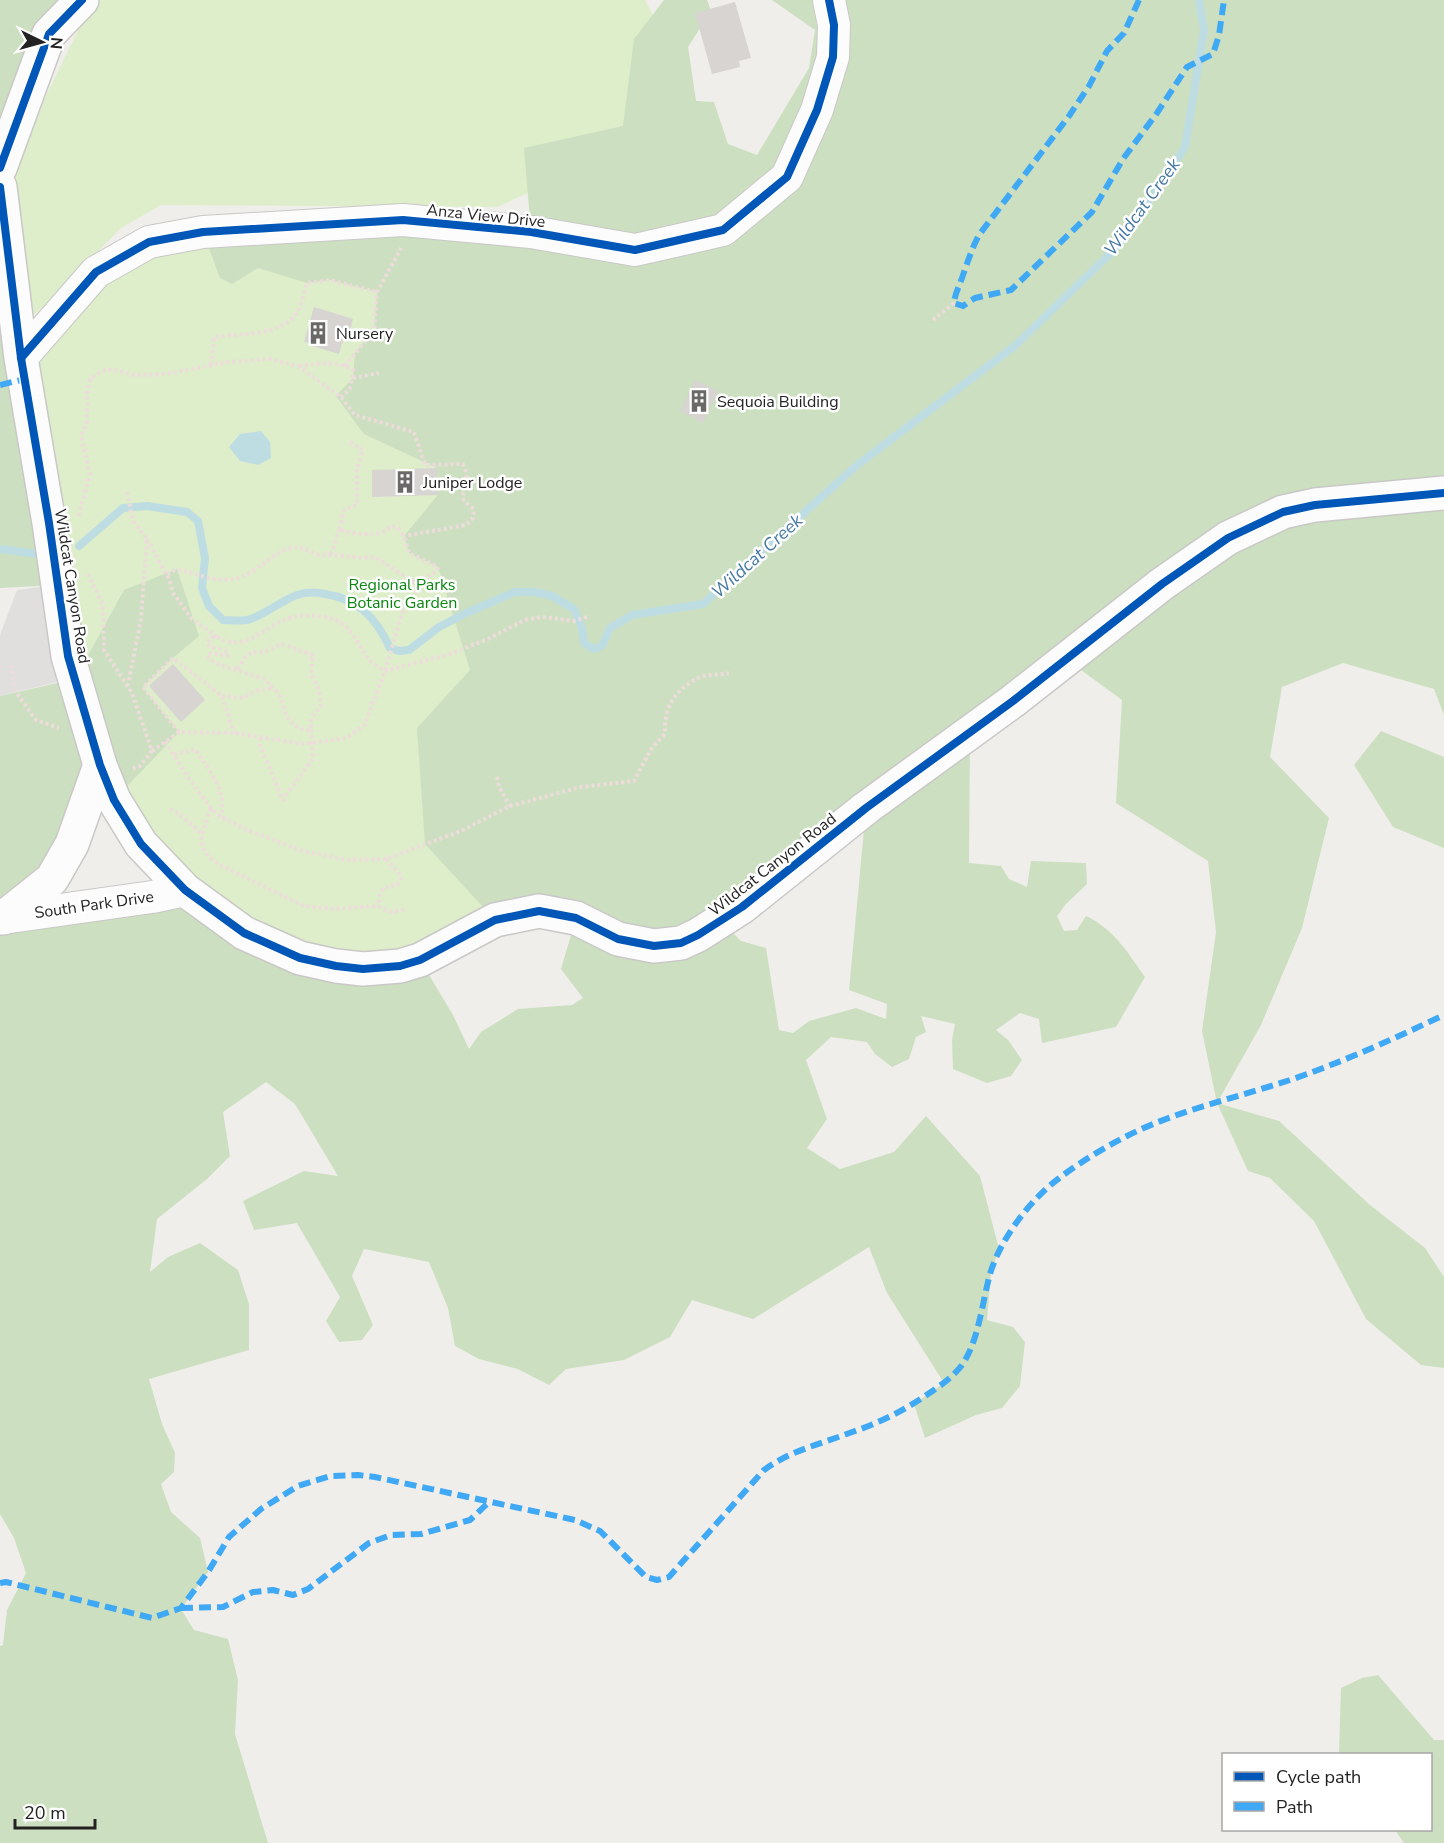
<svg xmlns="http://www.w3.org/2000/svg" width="1444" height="1843" viewBox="0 0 1444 1843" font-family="'Nunito Sans',sans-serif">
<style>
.grass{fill:#deedca}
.forest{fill:#ccdfc0;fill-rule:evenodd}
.parking{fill:#e0dfde}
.water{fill:#bedde3}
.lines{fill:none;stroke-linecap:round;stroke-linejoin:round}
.stream{stroke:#bedde3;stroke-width:8}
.building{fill:#d7d4d2}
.minor-casing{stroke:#c9c8c7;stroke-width:34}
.tertiary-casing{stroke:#c9c8c7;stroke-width:36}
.path{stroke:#eddcdb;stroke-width:4;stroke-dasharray:3 3;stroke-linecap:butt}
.minor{stroke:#fdfcfc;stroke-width:32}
.tertiary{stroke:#fdfcfc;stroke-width:33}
.quiet{stroke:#3fa9f5;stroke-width:6;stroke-dasharray:12 6;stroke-linecap:butt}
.cycleway-casing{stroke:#fff;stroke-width:11}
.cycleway{stroke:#0057b8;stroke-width:8}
.labels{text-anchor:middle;stroke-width:5;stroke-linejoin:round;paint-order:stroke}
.street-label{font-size:16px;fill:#222;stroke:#fff}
.poi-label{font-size:16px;fill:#222;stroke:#fff;text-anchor:start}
.park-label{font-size:16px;fill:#0a860f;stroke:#fff}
.water-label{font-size:18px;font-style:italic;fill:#4579a4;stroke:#fff}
</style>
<rect width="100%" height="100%" fill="#f0eeeb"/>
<g class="grass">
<polygon points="101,0 645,0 653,15 668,131 497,207 161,205 121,228 44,306 18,330 12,165 89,8"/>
<polygon points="403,220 539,911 400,966 244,933 114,800 21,358 149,242"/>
</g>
<g class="forest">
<polygon points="0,0 82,0 0,168"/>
<path d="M 664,0 L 707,0 L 711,11 L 688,47 L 696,101 L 714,102 L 728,144 L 757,155 L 809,68 L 815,30 L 772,0 L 1444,0 L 1444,715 L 1434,689 L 1343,663 L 1282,687 L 1270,757 L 1329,818 L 1302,928 L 1261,1025 L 1217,1103 L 1279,1121 L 1370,1205 L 1425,1248 L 1444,1277 L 1444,1368 L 1421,1365 L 1366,1319 L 1314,1221 L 1270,1178 L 1248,1171 L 1217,1103 L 1202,1031 L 1216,932 L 1208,861 L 1116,803 L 1122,700 L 1066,659 L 970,732 L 969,863 L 1001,866 L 1009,879 L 1027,887 L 1031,861 L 1086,863 L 1087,884 L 1066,904 L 1057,916 L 1064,931 L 1077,930 L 1086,916 C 1114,929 1128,953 1145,977 L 1116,1027 L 1042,1043 L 1039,1019 L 1020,1013 L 996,1030 L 1008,1040 L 1022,1060 L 1011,1076 L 987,1083 L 953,1069 L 952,1040 L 955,1024 L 921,1016 L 926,1032 L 916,1037 L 909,1059 L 892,1067 L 875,1054 L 867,1042 L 831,1037 L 806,1060 L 827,1119 L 807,1148 L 840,1169 L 894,1152 L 926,1116 L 980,1176 L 999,1249 L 991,1273 L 987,1320 L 1013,1327 L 1025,1342 L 1020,1386 L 1002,1408 L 976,1415 L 925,1438 L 914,1404 L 944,1383 L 887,1293 L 869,1247 L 753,1319 L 692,1300 L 670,1337 L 624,1360 L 566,1369 L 549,1385 L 518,1369 L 479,1359 L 455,1346 L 448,1308 L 429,1262 L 364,1249 L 352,1276 L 373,1325 L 362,1340 L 339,1342 L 326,1321 L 340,1297 L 297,1223 L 254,1230 L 243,1201 L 304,1171 L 338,1176 L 295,1104 L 266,1082 L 223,1112 L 230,1156 L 207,1179 L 157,1219 L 150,1272 L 168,1257 L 200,1243 L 238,1270 L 249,1304 L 249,1350 L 149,1379 L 162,1424 L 175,1453 L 174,1472 L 161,1484 L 171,1512 L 200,1538 L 208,1572 L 181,1609 L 194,1630 L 228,1639 L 238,1680 L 235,1734 L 268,1843 L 0,1843 L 0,1646 L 3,1645 L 7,1610 L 26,1573 L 14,1538 L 0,1514 L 0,696 L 75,679 L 124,590 L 177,569 L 199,636 L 173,658 L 143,687 L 179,732 L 114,800 L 89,799 L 4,917 L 185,890 L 300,958 L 420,960 L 453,1015 L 469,1049 L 481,1032 L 518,1009 L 572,1005 L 583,998 L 561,969 L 576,918 L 495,920 L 425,844 L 417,728 L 470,670 L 438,567 L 409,553 L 404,536 L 438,495 L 437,468 L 364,434 L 336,396 L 353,378 L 355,353 L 374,330 L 377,292 L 330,280 L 307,283 L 258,268 L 232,284 L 220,278 L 203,232 L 531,232 L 524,148 L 623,126 L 634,39 ZM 866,808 L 849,990 L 887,1004 L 886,1019 L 856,1008 L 809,1021 L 793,1033 L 779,1030 L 766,948 L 741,941 L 721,922 Z"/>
<polygon points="0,187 25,379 68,520 58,585 0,588"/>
<polygon points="1381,731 1444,757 1444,848 1393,827 1354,765"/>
<polygon points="1378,1675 1434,1740 1444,1740 1444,1843 1404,1843 1395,1830 1430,1830 1430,1754 1341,1754 1339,1752 1341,1688 1362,1678"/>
</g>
<polygon class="parking" points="46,586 61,681 0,696 0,635 17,590"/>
<polygon class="water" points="261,431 270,442 271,458 258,465 240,461 229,447 240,434"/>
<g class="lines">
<g class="stream">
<path d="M 79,546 L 123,508 L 147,506 L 187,512 L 198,521 L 205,558 L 202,588 L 209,606 L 223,620 C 231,620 240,621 247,620 C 262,617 282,600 297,595 C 306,592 316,592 325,594 C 359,599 376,618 390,648 L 399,651 L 409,650 L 439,627 L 464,614 L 515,592 L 535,592 L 552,596 L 574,609 L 582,628 L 584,643 L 593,649 L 602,646 L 610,628 L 632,615 L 703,604 L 856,466 L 1016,345 L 1118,246 L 1185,147 L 1204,30 L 1199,0"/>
<polyline points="0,549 37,554"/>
</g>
</g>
<g class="building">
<polygon points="735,2 751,58 739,61 740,67 712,74 695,13"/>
<polygon points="314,307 353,319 347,342 343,340 339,354 309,345 309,343 304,342"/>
<polygon points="695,380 718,391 703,423 680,411"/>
<polygon points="437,468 438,495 372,497 372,470"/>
<polygon points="173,664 205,700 181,722 149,686"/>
</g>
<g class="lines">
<g class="minor-casing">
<g id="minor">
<polyline points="21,358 96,272 149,242 203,232 403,220 531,232 635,250 723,230 787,177 817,110 833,57 834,25 829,0"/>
<polyline points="3,918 152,897 185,890"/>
</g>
</g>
<g class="tertiary-casing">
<g id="tertiary">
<polyline points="0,168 49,34 82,0"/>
<polyline points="0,187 21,358 49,523 68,656 100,765 114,800 141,844 185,890 244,933 300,958 336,966 363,969 400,966 420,960 495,920 539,911 576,918 618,939 654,946 681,943 698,935 742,907 866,808 1013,701 1162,584 1228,538 1283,512 1315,505 1444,493"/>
<polyline points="0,918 3,918 52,879 72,844 100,765"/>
</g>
</g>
<g class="path">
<polyline points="933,320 954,303"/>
<path d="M 211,365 L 214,337 C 239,334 284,336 298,311 C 302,303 304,292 307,283 L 330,280 L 377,292"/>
<path d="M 299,366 C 318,364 336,360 353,370 L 350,389 L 341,397"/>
<polyline points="345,366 374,330 377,292 401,248"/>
<polyline points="353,378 379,373"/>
<polyline points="127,492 133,521 147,539 141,619 128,685"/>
<path d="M 79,516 L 90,473 L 81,436 L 87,421 L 87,394 L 90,379 L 102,371 L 112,369 L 134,375 L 166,374 L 228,362 L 270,359 L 298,366 L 341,397 L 355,415 L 414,432 L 425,465 L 463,464 C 465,469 467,475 467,479 C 468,496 453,494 474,509 L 473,518 L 466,525 L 404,536"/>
<polyline points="147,539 170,581 173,593 191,618 217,637 211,637 207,643 209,646 228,652 227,656 210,653 207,655 209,659 220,665 264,679 279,694 287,717 294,725 306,731 311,728 311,719 321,706 319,690 311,673 313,655 282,644 264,652 252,652 245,658 236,670"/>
<path d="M 330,554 C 336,547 335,538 339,530"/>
<polyline points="88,574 103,605 104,650 132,693 152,751 140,766 131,769"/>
<path d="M 167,574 L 177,569 C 215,579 230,590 264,563 C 272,557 282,549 292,548 C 303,546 310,552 319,555 C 323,556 328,554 333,555 C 347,556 360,559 375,557 L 414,582 L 422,583"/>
<path d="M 217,637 C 246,655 266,623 293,617 C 303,615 319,615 330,618 C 351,623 357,645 370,660 C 374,665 380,668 385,671 L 450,654 L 488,639 L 525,620 L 543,617 L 574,621 L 590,616"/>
<polyline points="11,665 16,692 36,720 59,728"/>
<polyline points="222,696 243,698 255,691 273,688"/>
<polyline points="179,732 143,687 173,658 222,696 234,733"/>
<polyline points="261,738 260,745 283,800 313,758 311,728"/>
<path d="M 165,742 L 194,786 L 216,814 L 249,831 L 303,851 L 347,860 L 386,859 L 461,831 L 510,806 L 581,787 L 634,781 L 651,749 L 665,734 C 664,708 673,692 696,679 C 705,674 720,675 729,673"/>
<path d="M 152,751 L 179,732 L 234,733 L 303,744 L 347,738 L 365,724 L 385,671 L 403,611 L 413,594 L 424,585 L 422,583 L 425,578 L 437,571 L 438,567 L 409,553 L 404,536 L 397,527 L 391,526 C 379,540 355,533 339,530 L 344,510 L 357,505 L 357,468 L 363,450 L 350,442"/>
<path d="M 174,755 L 195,749 C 210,772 226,788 222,817"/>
<polyline points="497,777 499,787 510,806"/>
<path d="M 211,808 C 202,835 192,847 220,865 L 304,906 L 334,909 L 379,906"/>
<polyline points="170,809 178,813 202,834"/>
<path d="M 386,859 L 400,874 L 401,881 L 397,885 L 383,888 L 379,898 L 379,906 C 389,914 395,912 407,909"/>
</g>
<use href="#minor" class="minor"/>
<use href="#tertiary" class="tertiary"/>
<g class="quiet">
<path d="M 1139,0 L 1124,33 L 1107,51 L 1089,86 L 1069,116 L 979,235 C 972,248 968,261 963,275 C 960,285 955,293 954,303 L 963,306 L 975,298 L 1011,290 L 1092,212 L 1123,159 L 1157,113 L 1187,67 L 1213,54 L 1219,35 L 1224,0"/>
<polyline points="0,385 25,379"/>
<path d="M 0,1583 L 6,1582 L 152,1618 L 181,1608 L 208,1572 L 229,1537 L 261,1509 L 298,1486 L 330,1476 L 358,1475 L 375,1477 L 575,1520 L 600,1531 L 646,1577 L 657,1580 L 669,1577 L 764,1470 C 791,1450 824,1443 855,1431 C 881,1422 905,1410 928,1394 C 940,1386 953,1377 962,1365 C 979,1340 982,1303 990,1274 C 1000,1240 1029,1201 1058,1179 C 1079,1163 1103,1148 1127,1136 C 1178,1110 1236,1098 1290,1080 C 1343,1062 1393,1039 1444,1015"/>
<polyline points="181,1608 223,1607 253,1592 273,1590 293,1595 308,1589 369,1543 391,1535 421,1534 470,1520 490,1501"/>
</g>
<g class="cycleway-casing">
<g id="cycleway">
<polyline points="0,168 49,34 82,0"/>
<polyline points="0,187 21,358 49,523 68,656 100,765 114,800 141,844 185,890 244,933 300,958 336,966 363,969 400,966 420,960 495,920 539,911 576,918 618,939 654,946 681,943 698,935 742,907 866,808 1013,701 1162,584 1228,538 1283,512 1315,505 1444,493"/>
<polyline points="21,358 96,272 149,242 203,232 403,220 531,232 635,250 723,230 787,177 817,110 833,57 834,25 829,0"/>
</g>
</g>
<use href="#cycleway" class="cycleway"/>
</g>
<defs>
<g id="building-bare" transform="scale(1.8)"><path d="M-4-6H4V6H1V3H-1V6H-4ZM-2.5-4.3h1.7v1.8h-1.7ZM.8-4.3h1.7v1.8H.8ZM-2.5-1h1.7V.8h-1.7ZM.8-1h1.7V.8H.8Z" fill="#6a6968" stroke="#fff" stroke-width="2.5" paint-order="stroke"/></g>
</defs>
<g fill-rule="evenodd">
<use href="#building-bare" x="318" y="333"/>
<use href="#building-bare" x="699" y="401"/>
<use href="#building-bare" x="405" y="482"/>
</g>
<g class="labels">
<g class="street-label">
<text transform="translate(486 215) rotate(6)" y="6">Anza View Drive</text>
<text transform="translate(73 586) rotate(81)" y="6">Wildcat Canyon Road</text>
<text transform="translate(772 864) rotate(-38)" y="6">Wildcat Canyon Road</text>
<text transform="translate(94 904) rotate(-8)" y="6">South Park Drive</text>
</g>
<g class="poi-label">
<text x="336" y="339">Nursery</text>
<text x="717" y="407">Sequoia Building</text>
<text x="423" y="488">Juniper Lodge</text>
</g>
<g class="park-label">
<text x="402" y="590">Regional Parks<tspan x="402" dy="18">Botanic Garden</tspan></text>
</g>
<g class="water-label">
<text transform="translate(1142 207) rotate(-54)" y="6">Wildcat Creek</text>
<text transform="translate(757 556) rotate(-42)" y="6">Wildcat Creek</text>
</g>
</g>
<rect x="1222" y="1753" width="210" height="78" fill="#ffffff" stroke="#a7a7a7" stroke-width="1.5"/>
<rect x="1234" y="1772" width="30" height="9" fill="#0057b8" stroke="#a7a7a7" stroke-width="1.5"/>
<text x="1276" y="1783" font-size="18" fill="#222222">Cycle path</text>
<rect x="1234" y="1802" width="30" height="9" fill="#3fa9f5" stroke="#a7a7a7" stroke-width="1.5"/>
<text x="1276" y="1813" font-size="18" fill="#222222">Path</text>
<g transform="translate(42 42) rotate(95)" stroke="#ffffff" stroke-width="4.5" paint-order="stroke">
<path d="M0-4.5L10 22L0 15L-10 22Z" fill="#222222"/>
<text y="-9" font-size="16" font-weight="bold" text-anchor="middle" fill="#222222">N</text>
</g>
<path d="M15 1819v9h80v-9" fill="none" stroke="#222222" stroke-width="3"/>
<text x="24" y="1819" font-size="18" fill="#222222" stroke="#ffffff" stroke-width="4.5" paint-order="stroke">20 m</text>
</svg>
